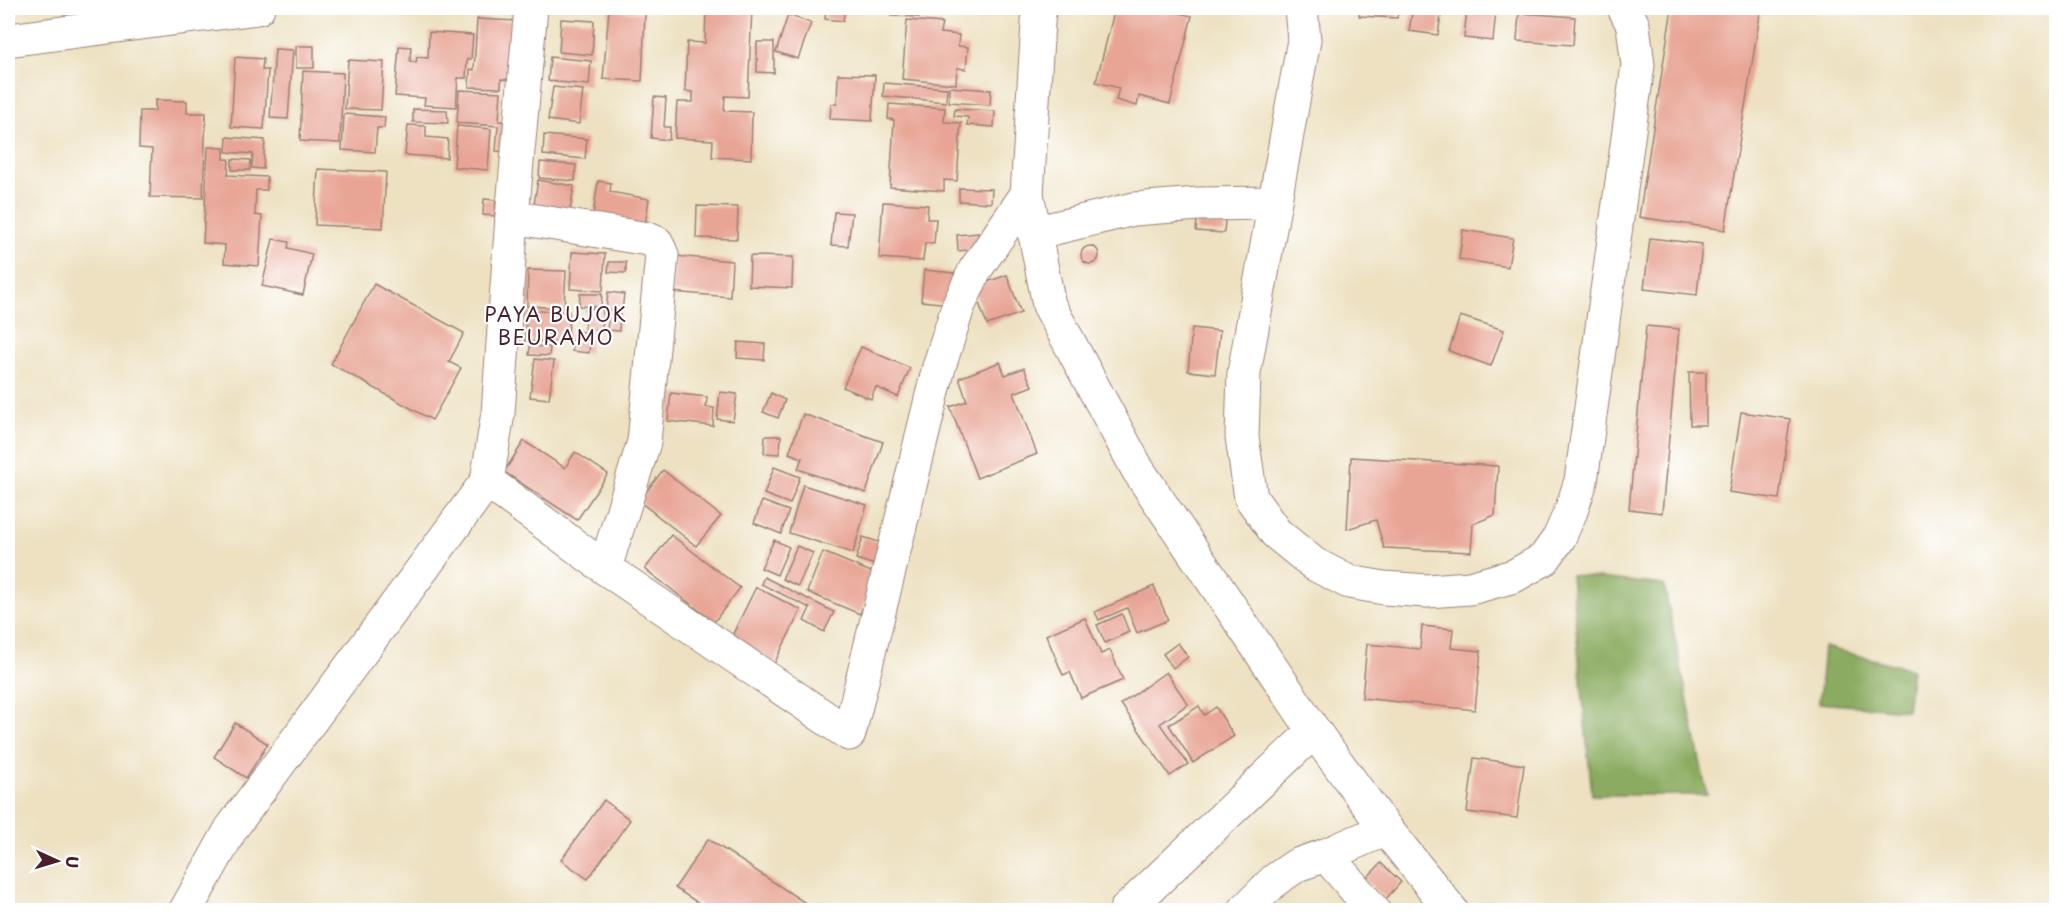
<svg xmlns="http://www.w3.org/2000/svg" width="2064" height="918" viewBox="0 0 2064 918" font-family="'Playpen Sans',sans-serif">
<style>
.forest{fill:#8bac60;stroke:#6a6646;stroke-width:1.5}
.building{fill:#e8a595}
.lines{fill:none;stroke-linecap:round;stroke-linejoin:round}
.minor-casing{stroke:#9c8076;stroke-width:35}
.major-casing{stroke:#9c8076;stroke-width:35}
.minor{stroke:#fff;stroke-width:33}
.major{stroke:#fff;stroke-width:33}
.labels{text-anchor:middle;stroke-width:4.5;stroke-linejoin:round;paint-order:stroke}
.quarter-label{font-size:20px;letter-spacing:1.5px;fill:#4a1f2b;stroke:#fff}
</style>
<rect width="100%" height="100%" fill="#fff"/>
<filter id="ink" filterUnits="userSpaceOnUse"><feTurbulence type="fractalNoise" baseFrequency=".0167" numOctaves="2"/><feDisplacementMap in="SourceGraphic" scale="12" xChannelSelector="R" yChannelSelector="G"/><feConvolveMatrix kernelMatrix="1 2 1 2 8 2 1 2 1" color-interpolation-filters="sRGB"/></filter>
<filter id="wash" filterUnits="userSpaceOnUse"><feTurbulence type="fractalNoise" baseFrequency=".008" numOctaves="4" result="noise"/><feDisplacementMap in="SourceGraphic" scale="24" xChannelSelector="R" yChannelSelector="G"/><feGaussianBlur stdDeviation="1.35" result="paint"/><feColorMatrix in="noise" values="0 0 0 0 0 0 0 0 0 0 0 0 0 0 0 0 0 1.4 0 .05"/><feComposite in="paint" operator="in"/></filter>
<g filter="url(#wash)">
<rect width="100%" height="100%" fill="#ede1c1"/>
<g class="forest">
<polygon points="1571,575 1664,585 1707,795 1592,795"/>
<polygon points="1824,647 1912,669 1907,710 1819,703"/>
</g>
<g id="blocks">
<g class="building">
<polygon points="706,8 752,8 748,97 725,96 724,111 752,112 751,159 712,157 713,140 675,138 677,102 693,102 693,92 685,91 687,42 705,43"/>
<polygon points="826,8 845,8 843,21 825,19"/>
<polygon points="891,8 920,8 919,17 891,16"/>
<polygon points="1115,8 1158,8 1192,16 1170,104 1139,96 1137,106 1116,100 1119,88 1096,82"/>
<polygon points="1360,8 1399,8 1397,18 1359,16"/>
<polygon points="1413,8 1442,8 1438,35 1409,31"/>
<polygon points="1467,8 1496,10 1493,41 1464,38"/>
<polygon points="1672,8 1761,8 1725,230 1639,217"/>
<polygon points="609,10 645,13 642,81 603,79"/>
<polygon points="1519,13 1575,17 1573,45 1517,41"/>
<polygon points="788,15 811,23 798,59 776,52"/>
<polygon points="477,19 517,21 514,80 501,79 501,88 469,87 470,69 474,70"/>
<polygon points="561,19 594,21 592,55 559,52"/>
<polygon points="907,20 942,23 940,33 959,35 958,46 968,47 966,69 957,68 956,84 902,79"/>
<polygon points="429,32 473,35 471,59 467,59 466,78 458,78 456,107 424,105 425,98 395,96 399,46 411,47 410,61 416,63 417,57 428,58"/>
<polygon points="757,42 774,42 774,73 757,72"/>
<rect x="296" y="46" width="18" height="22"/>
<polygon points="275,49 293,50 288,119 270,118"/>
<polygon points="235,57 263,59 262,70 268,70 264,129 231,127"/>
<polygon points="550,57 591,61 589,85 548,81"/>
<polygon points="348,60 384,62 381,110 345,109"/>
<polygon points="303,71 343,73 340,143 300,141"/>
<polygon points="838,74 875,75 872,121 830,119 831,104 837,104"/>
<polygon points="884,83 947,88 946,102 883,96"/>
<polygon points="553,87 583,90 579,124 548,120"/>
<polygon points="949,87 991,90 990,105 949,102"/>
<polygon points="459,90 501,92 499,121 512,122 510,152 496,151 498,126 457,123"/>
<polygon points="654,97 666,98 664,127 670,127 669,140 651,138"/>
<polygon points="155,100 187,101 187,113 206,113 203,198 150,197 152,149 139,148 140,111 155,111"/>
<polygon points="889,104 945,108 944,122 961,123 957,181 944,180 944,191 890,187 894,120 888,119"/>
<polygon points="413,109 447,110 448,123 413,122"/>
<polygon points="955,109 995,111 994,127 967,125 968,117 954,116"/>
<polygon points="344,114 385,117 384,128 377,128 375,152 342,150"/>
<polygon points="408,125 426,126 426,137 448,139 447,158 405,155"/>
<polygon points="457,126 491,129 488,170 454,167"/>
<polygon points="544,135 587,139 585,159 543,155"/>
<polygon points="227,137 265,140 263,169 252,168 253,154 226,152"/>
<polygon points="208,147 224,148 224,159 229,159 228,175 267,177 267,190 256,190 255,215 262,216 259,266 224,263 225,245 203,243"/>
<polygon points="232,159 251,160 250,170 232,170"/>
<polygon points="540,162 576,165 575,181 539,178"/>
<polygon points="318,169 386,172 383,228 315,225"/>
<polygon points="538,180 574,186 569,217 533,211"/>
<polygon points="598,181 611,183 610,192 649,199 644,232 592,223"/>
<polygon points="959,188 992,189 991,203 959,201"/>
<polygon points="484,199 496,200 495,216 483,215"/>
<polygon points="883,202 928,205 927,219 936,219 934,244 925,243 923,261 879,258"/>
<polygon points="1198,205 1226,207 1224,233 1196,231"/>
<polygon points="697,206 738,207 737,239 696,238"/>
<polygon points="834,212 852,213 848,246 831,245"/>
<polygon points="1463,230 1513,238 1508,267 1459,259"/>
<polygon points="978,233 979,249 958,251 957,235"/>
<polygon points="1650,238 1702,244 1697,295 1644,289"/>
<polygon points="273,239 289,242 288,248 312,254 303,295 262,286"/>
<circle cx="1090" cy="255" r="9"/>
<polygon points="572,252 605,254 603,291 570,289"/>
<polygon points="675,256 732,261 730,297 672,292"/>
<polygon points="750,256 793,257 792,288 749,286"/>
<polygon points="609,262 626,262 626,273 608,272"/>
<polygon points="528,270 566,271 564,308 527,306"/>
<polygon points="924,270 954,273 950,304 921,301"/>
<polygon points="1007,275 1021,313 987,325 973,287"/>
<polygon points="374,284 464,333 449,362 461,368 432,420 331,364"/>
<polygon points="608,292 624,294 622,311 606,310"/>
<polygon points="580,294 602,294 601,307 579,306"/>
<polygon points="586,308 603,309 602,330 585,329"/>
<polygon points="526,310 569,312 568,342 525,341"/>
<polygon points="609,313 620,314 619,331 607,330"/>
<polygon points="1460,316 1504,330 1491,366 1449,351"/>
<polygon points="1646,326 1679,329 1662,513 1629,509"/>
<polygon points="1192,328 1220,331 1215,374 1188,371"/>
<polygon points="574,331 591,333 589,353 572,351"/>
<polygon points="738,342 765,344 764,360 737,358"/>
<polygon points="530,346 550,347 549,356 529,355"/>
<polygon points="861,347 910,368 898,397 876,387 871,399 843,387"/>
<polygon points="535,359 554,361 549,399 530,397"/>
<polygon points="1000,362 1005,375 1024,368 1032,386 1014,393 1037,454 977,478 950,407 967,401 959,378"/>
<polygon points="1689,372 1706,372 1706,425 1690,425"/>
<polygon points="720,392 737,394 733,421 717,419"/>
<polygon points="671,393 707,397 706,407 714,408 713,426 668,421"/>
<polygon points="771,393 785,400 778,418 763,412"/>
<polygon points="1741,412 1790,419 1779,499 1729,492"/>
<polygon points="803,414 883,442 866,493 798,469 802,458 789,453"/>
<polygon points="765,436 781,436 780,454 764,453"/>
<polygon points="524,441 565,468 575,452 608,474 577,520 504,472"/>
<polygon points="1351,457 1498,466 1495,515 1473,524 1471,552 1384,548 1376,520 1347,529"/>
<polygon points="774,467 800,477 790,504 764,494"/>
<polygon points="663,470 721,516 696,546 639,501"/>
<polygon points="803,485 867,505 853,553 789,533"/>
<polygon points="762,501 789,511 781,534 754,523"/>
<polygon points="671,535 740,588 714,622 645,569"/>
<polygon points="863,537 885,544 878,566 856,559"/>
<polygon points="774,540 789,547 777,575 761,568"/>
<polygon points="797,546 813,553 798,586 782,579"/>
<polygon points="823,552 876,574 860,614 807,592"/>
<polygon points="764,577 834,612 824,632 804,621 810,608 761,584"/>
<polygon points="1154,586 1168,620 1137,633 1127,608 1099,620 1095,612"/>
<polygon points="756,587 801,610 774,664 729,642"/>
<polygon points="1122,614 1129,632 1105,643 1097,625"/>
<polygon points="1085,618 1101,654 1110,650 1123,680 1081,698 1070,672 1063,675 1046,635"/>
<polygon points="1422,626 1453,629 1451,648 1481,651 1475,710 1362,698 1367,644 1420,649"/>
<polygon points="1178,643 1188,657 1173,668 1163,654"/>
<polygon points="1166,672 1188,704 1160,724 1188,764 1170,776 1121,704"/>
<polygon points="1199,706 1204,715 1216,707 1234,736 1193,763 1169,725"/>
<polygon points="235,723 268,744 246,778 214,757"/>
<polygon points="1474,758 1524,765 1517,818 1467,812"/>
<polygon points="604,800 630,820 588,879 561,860"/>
<polygon points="708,839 816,910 709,910 675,888"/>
<polygon points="1381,863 1401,882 1386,899 1365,880"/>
</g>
</g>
</g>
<g filter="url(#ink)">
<use href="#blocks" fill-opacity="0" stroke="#9c8076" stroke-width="1.5"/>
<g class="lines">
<g class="minor-casing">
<g id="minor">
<polyline points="1039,8 1027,194 1049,305 1138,470 1314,731 1386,829 1451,910"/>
<polyline points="1301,8 1304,40 1244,373 1242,437 1251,498 1276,533 1314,564 1349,582 1384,588 1427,591 1470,588 1514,576 1544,559 1559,538 1571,511 1581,481 1638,65 1633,25 1624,8"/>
<polyline points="512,217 648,239 657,243 662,255 644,442 605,568"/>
<polyline points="1034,233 1134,209 1199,204 1274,203"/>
<polyline points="487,481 605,568 849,734 939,367 958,307 975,270 1027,194"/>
<polyline points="1326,855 1373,910"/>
<polyline points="186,910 231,829 487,481 498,413 512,217 531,8"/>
<polyline points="1126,910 1314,731"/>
<polyline points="1245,910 1275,880 1297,865 1326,855 1386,829"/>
</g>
</g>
<g class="major-casing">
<polyline id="major" points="8,40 258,8"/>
</g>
<use href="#minor" class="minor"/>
<use href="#major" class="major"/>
</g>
</g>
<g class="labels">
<g class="quarter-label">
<text x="556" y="322">PAYA BUJOK<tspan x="556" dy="23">BEURAMO</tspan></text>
</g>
</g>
<rect width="2064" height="918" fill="none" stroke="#fff" stroke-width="30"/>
<g transform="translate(57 861) rotate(94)" stroke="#ffffff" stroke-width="4.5" paint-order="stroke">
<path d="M0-4.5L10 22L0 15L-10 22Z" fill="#4a1f2b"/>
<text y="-9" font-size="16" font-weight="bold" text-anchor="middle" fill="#4a1f2b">U</text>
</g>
</svg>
